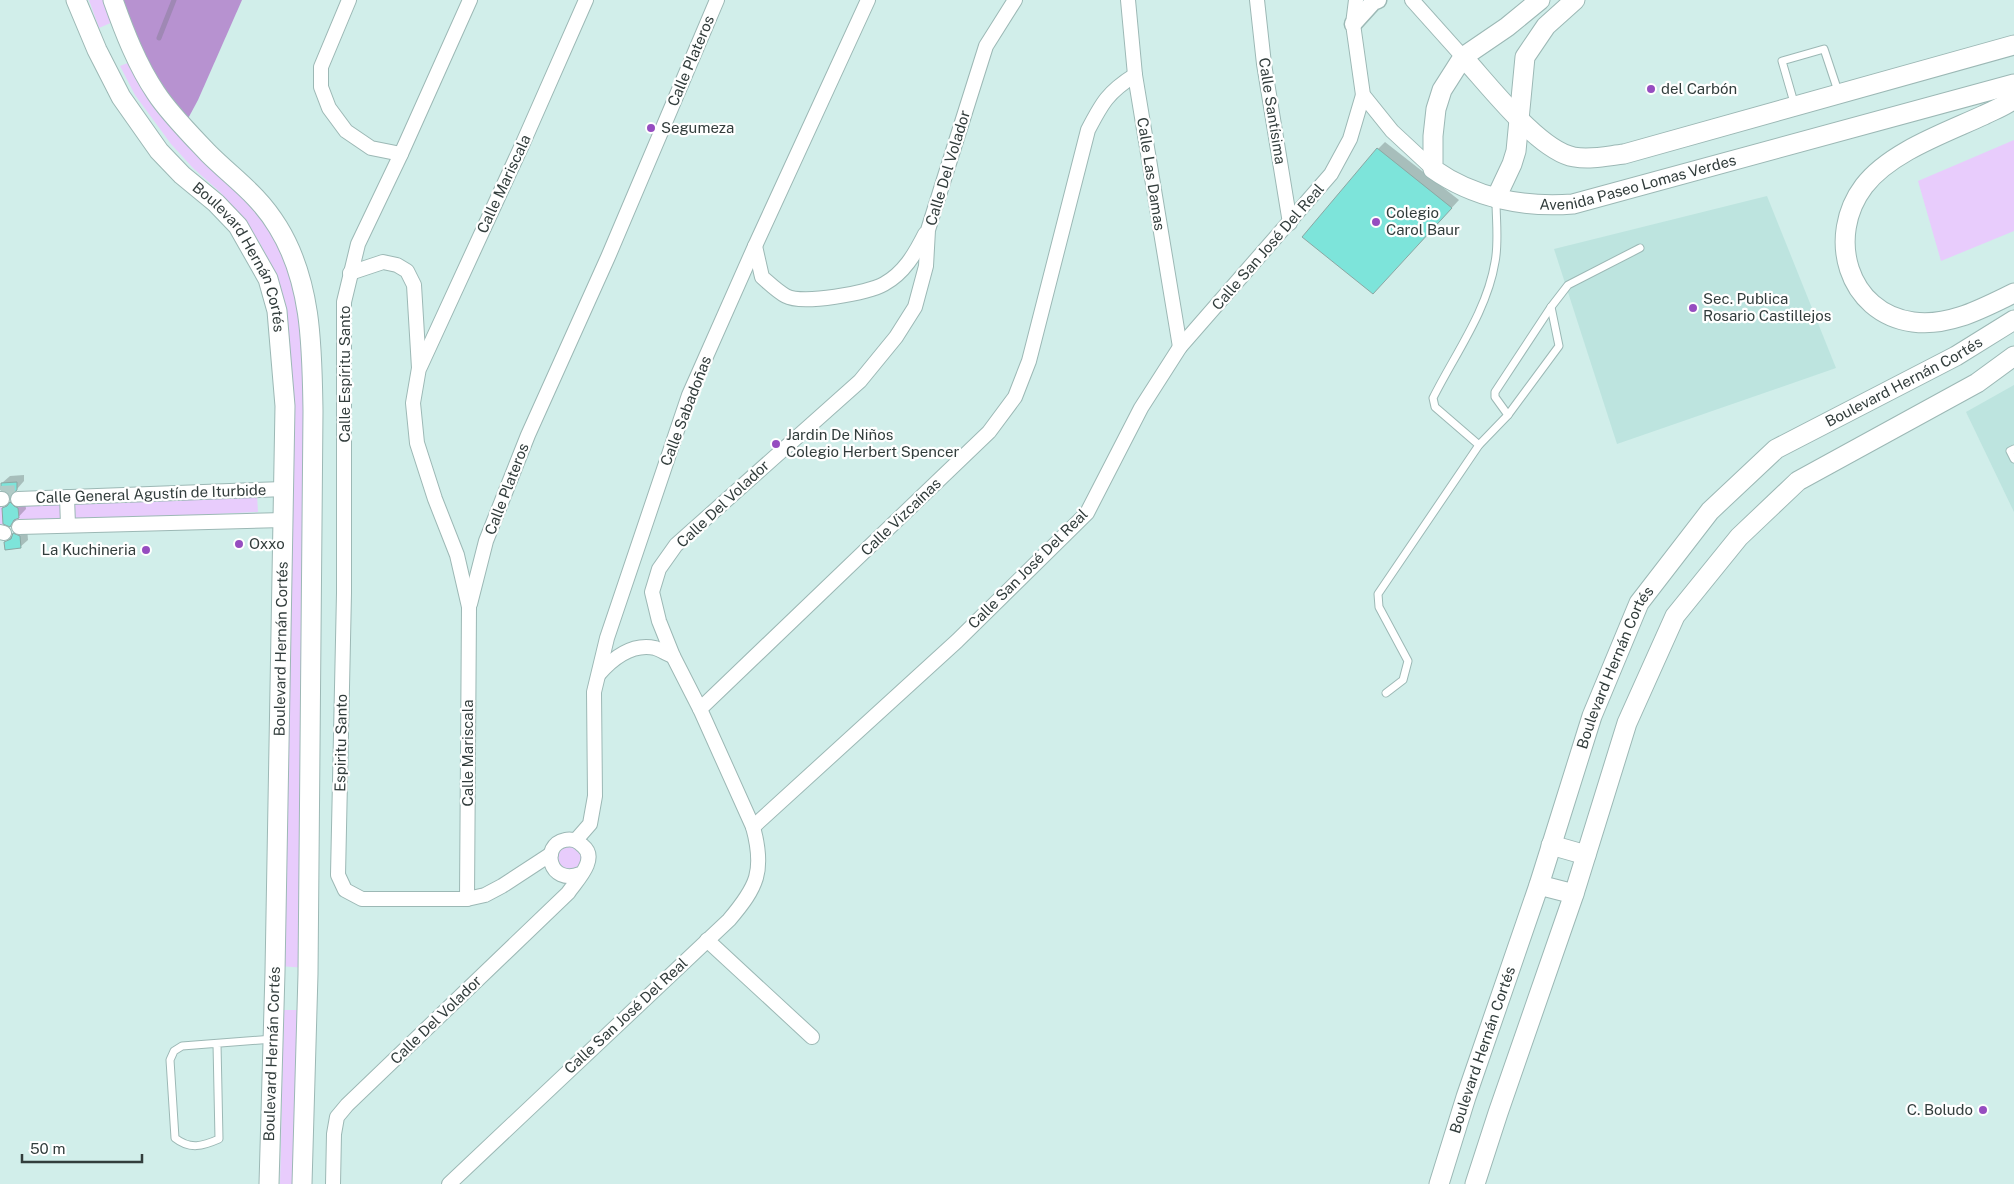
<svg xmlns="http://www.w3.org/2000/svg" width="2014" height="1184" viewBox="0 0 2014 1184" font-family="'Public Sans',sans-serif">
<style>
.built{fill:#bde4df}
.green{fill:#e8ccfc}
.forest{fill:#b792d0}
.shadow{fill:#0003}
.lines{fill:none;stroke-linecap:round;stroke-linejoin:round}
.stream{stroke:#9f88b4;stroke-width:5}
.building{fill:#7de4da;stroke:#8ba7a3}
.minor-tunnel{stroke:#b1cbc7;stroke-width:14;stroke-dasharray:14 7;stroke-linecap:butt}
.service-casing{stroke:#9cb8b5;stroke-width:9}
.minor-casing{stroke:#9cb8b5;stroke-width:16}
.tertiary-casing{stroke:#9cb8b5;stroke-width:19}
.secondary-casing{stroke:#9cb8b5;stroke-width:21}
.service{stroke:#fff;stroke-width:7}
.minor{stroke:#fff;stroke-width:14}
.tertiary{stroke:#fff;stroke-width:16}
.secondary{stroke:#fff;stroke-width:19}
.poi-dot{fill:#964dc0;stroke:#fff;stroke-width:2}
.labels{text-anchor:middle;stroke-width:4.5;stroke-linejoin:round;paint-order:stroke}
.street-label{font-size:15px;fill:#323d3c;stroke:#fff}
.poi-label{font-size:15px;fill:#323d3c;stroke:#fff;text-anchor:start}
</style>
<rect width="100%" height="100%" fill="#d1eeea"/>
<g class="built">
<polygon points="1767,196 1836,368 1617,444 1554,249"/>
<polygon points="2014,385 2014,512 1966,412"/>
</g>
<g class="green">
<polygon points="89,0 108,0 115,21 99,28"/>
<polygon points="133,61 258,204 292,265 309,345 307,968 279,966 292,405 286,311 277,278 260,243 240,215 220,192 193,168 171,144 135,95 120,66"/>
<polygon points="2014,140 2014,231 1941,261 1918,181"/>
<polygon points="257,495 258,512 0,525 0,507"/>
<circle cx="570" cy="857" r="12"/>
<polygon points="284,1010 300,1010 298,1184 280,1184"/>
</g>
<polygon class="forest" points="113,0 242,0 198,100 184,126"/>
<g class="shadow">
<polygon points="1385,142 1459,200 1381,284 1378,149"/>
<polygon points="24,475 24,481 17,489 2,483 10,476"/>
<polygon points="11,500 25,500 26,509 10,526 4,508"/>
<polygon points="21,526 27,528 28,540 20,547 6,542"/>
</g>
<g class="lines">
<polyline class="stream" points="159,38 174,0"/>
</g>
<g class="building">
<polygon points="1377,148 1452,208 1373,294 1302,237"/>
<polygon points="17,482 17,490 10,496 7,492 1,490 1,483"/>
<polygon points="10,502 14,506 18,508 19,518 14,520 10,527 3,524 2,508 7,506"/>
<polygon points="13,533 20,536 21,548 5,550 4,542 11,539"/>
</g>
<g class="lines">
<polyline class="minor-tunnel" points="1,493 17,492"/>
<g class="service-casing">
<g id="service">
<polyline points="1795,106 1782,61 1824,49 1839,94"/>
<polyline points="1508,415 1495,397 1495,392 1551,307 1568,285 1640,248"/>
<path d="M 1479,445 L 1435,407 L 1433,398 C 1455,354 1487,311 1495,262 C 1499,242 1496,221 1496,200"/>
<polyline points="2014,449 2010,451 2014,459"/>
<polyline points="1386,693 1403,680 1408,661 1379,607 1378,594 1479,445 1508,415 1559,346 1551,307"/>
<path d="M 217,1044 L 219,1139 C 203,1146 190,1150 175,1138 L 170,1060 L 174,1051 L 182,1046 L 273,1039"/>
</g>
</g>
<g class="minor-casing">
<g id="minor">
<polyline points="349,0 321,67 321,87 329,108 346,131 371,148 401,154"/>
<polyline points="470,0 401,154 358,244 344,302 344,593 338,875 345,890 362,899 467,899 485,895 502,886 551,854"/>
<polyline points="1128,0 1135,75 1180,347"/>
<polyline points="1257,0 1264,64 1290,223"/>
<polyline points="1356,0 1353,24 1363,95 1392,131 1433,169"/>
<polyline points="1412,0 1463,57"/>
<path d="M 755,246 L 762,277 C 769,283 777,291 786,296 C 802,305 868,293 884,284 C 904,273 915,254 925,234"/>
<polyline points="350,273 383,262 397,265 407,271 414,285 419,368 413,403 417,443 435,499 457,555 469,607 467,899"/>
<polyline points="420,367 523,143 586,0"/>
<polyline points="67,497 68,525"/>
<polyline points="0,499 2,499"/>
<polyline points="18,499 284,489"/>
<polyline points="19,527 284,520"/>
<polyline points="0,532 4,533"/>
<polyline points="470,604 486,541 528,435 608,257 717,0"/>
<path d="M 599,674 C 613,658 632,643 655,648 C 661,650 667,654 673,656"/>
<path d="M 700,709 L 989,432 L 1015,397 L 1029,361 L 1088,130 C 1102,103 1108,92 1135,75"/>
<polyline points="753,827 957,641 1087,513 1141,408 1180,347 1331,174 1350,139 1363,95"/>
<polyline points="576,840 590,824 595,796 594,692 607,638 689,395 755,246 868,0"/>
<polyline points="707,940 812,1037"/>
<path d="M 333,1184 L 334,1134 L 337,1117 L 347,1105 L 568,893 C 576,881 599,859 583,846 C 578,841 573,838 565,840 C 540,845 549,886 580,874"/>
<path d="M 449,1184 L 729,920 C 757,887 765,871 753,827 L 700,709 L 673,656 L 659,621 L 652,592 L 659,569 L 676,545 L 860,381 L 896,337 L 915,307 L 926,266 L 928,230 L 986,46 L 1015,0"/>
</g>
</g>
<g class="tertiary-casing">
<polyline id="tertiary" points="1353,24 1373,2 1378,0"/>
</g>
<g class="secondary-casing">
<g id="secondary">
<path id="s1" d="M 76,0 L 97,50 L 121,97 L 159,151 L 182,175 L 216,203 L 238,226 L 268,279 L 277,311 L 285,406 L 275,972 L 269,1184"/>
<path d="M 113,0 C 124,31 137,65 156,93 C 169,113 191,135 208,153 C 234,179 258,194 278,227 C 312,282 312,348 313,411 L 308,974 L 302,1184"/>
<path id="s2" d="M 1540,0 L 1507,27 L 1463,57 L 1442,90 L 1436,109 L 1433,136 L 1433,169 C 1474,198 1524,208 1573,204 L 2014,84"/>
<path d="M 1463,57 C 1488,84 1539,151 1574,157 C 1591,160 1607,156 1624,154 L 2014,45"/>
<path d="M 2014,99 C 2005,106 1994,110 1984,115 C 1945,133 1890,152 1864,186 C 1826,236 1847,313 1913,322 C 1949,327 1983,308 2014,293"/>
<polyline points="1496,198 1512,164 1516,151 1525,57 1546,26 1575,0"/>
<polyline points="1551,845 1586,855"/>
<polyline points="1539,885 1574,894"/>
<path id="s3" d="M 1439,1184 L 1466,1097 L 1539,885 L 1592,716 L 1639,603 L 1710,511 L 1776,449 L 1956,356 L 2014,320"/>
<polyline points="1475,1184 1498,1113 1574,894 1627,723 1675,616 1739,537 1798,481 1977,383 2014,356"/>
</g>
</g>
<use href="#service" class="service"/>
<use href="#minor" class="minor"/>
<use href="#tertiary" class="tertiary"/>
<use href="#secondary" class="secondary"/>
</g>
<g class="poi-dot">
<circle cx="1651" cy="89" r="5"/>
<circle cx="651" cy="128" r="5"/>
<circle cx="1376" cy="222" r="5"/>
<circle cx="1693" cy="308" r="5"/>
<circle cx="776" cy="444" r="5"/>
<circle cx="239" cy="544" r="5"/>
<circle cx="146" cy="550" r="5"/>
<circle cx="1983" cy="1110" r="5"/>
</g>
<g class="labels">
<g class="street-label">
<text transform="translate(691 61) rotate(-67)" y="5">Calle Plateros</text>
<text transform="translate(1272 111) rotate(81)" y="5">Calle Santísima</text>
<text transform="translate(948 168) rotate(-73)" y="5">Calle Del Volador</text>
<text transform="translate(1151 174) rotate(81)" y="5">Calle Las Damas</text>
<text dy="5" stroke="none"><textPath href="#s2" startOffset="430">Avenida Paseo Lomas Verdes</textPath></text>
<text transform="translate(504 184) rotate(-65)" y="5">Calle Mariscala</text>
<text transform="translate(1268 247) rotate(-49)" y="5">Calle San José Del Real</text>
<text dy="5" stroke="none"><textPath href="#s1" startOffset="310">Boulevard Hernán Cortés</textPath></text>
<text transform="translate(345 374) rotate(-90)" y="5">Calle Espíritu Santo</text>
<text dy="5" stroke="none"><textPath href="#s3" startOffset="966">Boulevard Hernán Cortés</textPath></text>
<text transform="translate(686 411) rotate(-69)" y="5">Calle Sabadoñas</text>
<text transform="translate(507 489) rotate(-69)" y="5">Calle Plateros</text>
<text transform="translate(151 494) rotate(-2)" y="5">Calle General Agustín de Iturbide</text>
<text transform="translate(723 504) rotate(-43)" y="5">Calle Del Volador</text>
<text transform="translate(901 517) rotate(-44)" y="5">Calle Vizcaínas</text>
<text transform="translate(1028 569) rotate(-45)" y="5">Calle San José Del Real</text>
<text transform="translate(281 649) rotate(-89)" y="5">Boulevard Hernán Cortés</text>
<text dy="5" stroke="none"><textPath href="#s3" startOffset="546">Boulevard Hernán Cortés</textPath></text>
<text transform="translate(341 743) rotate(-89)" y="5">Espiritu Santo</text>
<text transform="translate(468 753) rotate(-90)" y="5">Calle Mariscala</text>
<text transform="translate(626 1016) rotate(-43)" y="5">Calle San José Del Real</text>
<text transform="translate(436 1020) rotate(-44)" y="5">Calle Del Volador</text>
<text dy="5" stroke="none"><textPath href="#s3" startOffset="141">Boulevard Hernán Cortés</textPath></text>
<text transform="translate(272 1054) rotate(-88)" y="5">Boulevard Hernán Cortés</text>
</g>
<g class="poi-label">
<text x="1661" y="94">del Carbón</text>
<text x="661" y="133">Segumeza</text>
<text x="1386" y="218">Colegio<tspan x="1386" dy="17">Carol Baur</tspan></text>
<text x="1703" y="304">Sec. Publica<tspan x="1703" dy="17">Rosario Castillejos</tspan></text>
<text x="786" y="440">Jardin De Niños<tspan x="786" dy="17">Colegio Herbert Spencer</tspan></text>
<text x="249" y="549">Oxxo</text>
<text x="136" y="555" text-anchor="end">La Kuchineria</text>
<text x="1973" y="1115" text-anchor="end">C. Boludo</text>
</g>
</g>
<path d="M22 1154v8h120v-8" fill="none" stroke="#323d3c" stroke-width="2.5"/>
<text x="30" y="1154" font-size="15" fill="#323d3c" stroke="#ffffff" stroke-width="4" paint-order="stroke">50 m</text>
</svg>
